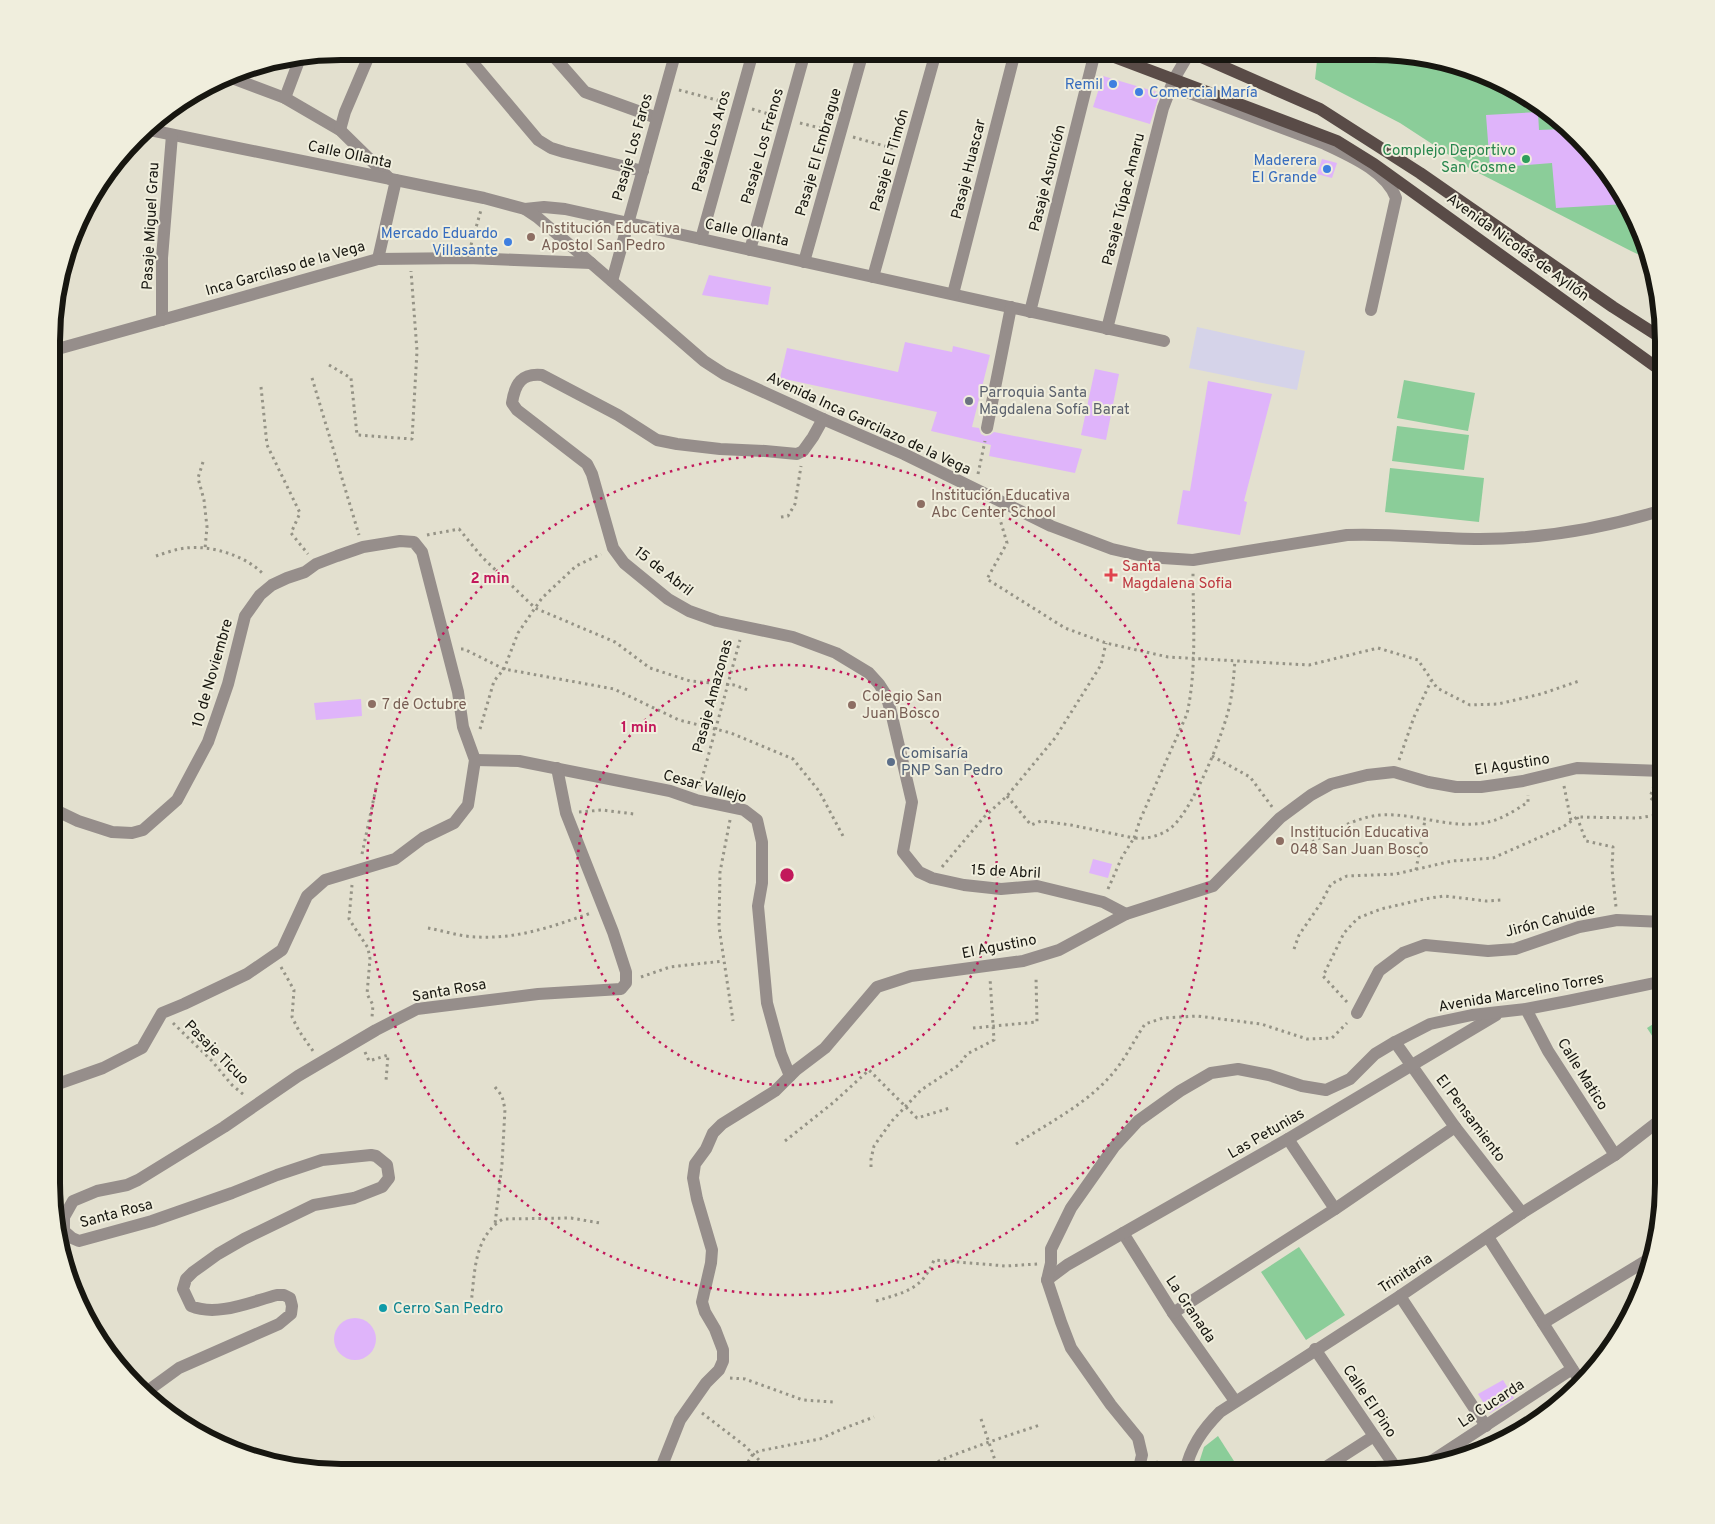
<svg xmlns="http://www.w3.org/2000/svg" width="1715" height="1524" viewBox="0 0 1715 1524" font-family="Overpass,sans-serif">
<style>
.industrial{fill:#d5d3e9}
.green{fill:#8bcd99}
.building{fill:#dfb4fa}
.lines{fill:none;stroke-linecap:round;stroke-linejoin:round}
.path{stroke:#959386;stroke-width:3;stroke-dasharray:2.5 4;stroke-linecap:butt}
.minor{stroke:#968e8b;stroke-width:12}
.major{stroke:#594b47;stroke-width:12}
.ring{fill:none;stroke:#c2185b;stroke-width:2.5;stroke-dasharray:2.5 5}
.shop-dot{fill:#3f7fe0;stroke:#f0eedd;stroke-width:2}
.leisure-dot{fill:#2e9e5b;stroke:#f0eedd;stroke-width:2}
.education-dot{fill:#8d6e63;stroke:#f0eedd;stroke-width:2}
.worship-dot{fill:#6b7280;stroke:#f0eedd;stroke-width:2}
.health-dot{fill:#e0444e;stroke:#f0eedd;stroke-width:2}
.service-dot{fill:#5c6f8a;stroke:#f0eedd;stroke-width:2}
.culture-dot{fill:#0f9aa8;stroke:#f0eedd;stroke-width:2}
.labels{text-anchor:middle;stroke-width:4;stroke-linejoin:round;paint-order:stroke}
.shop-label{font-size:15px;fill:#366cbe;stroke:#f0eedd;text-anchor:end}
.street-label{font-size:15px;fill:#171610;stroke:#f0eedd}
.leisure-label{font-size:15px;fill:#27864d;stroke:#f0eedd;text-anchor:end}
.education-label{font-size:15px;fill:#785e54;stroke:#f0eedd;text-anchor:start}
.worship-label{font-size:15px;fill:#5b616d;stroke:#f0eedd;text-anchor:start}
.health-label{font-size:15px;fill:#be3a42;stroke:#f0eedd;text-anchor:start}
.service-label{font-size:15px;fill:#4e5e75;stroke:#f0eedd;text-anchor:start}
.culture-label{font-size:15px;fill:#0d838f;stroke:#f0eedd;text-anchor:start}
.rim{fill:none;stroke:#171610;stroke-width:6}
.centre{fill:#c2185b;stroke:#f0eedd;stroke-width:2.5}
.ring-label{font-size:15px;text-anchor:middle;font-weight:bold;fill:#c2185b;stroke:#f0eedd;stroke-width:4;stroke-linejoin:round;paint-order:stroke}
</style>
<rect width="100%" height="100%" fill="#e3e0cf"/>
<polygon class="industrial" points="1197,327 1305,351 1297,390 1189,368"/>
<g class="green">
<polygon points="1318,52 1393,52 1503,81 1592,150 1642,230 1648,259 1631,251 1469,168 1400,123 1315,79"/>
<polygon points="1404,380 1475,393 1468,431 1397,418"/>
<polygon points="1397,426 1469,435 1464,470 1392,461"/>
<polygon points="1390,468 1484,478 1479,522 1385,512"/>
<polygon points="1664,1017 1664,1054 1647,1028"/>
<polygon points="1299,1247 1345,1315 1306,1340 1261,1272"/>
<polygon points="1218,1436 1241,1472 1196,1472 1204,1447"/>
</g>
<g class="building">
<polygon points="1103,76 1160,93 1150,124 1093,107"/>
<polygon points="1538,112 1539,130 1564,129 1592,150 1626,204 1556,208 1552,163 1490,168 1486,115"/>
<polygon points="1322,159 1337,163 1332,178 1317,174"/>
<polygon points="709,275 771,287 768,305 702,295"/>
<polygon points="905,342 952,352 953,346 990,355 972,427 979,428 981,434 985,436 990,435 994,432 1082,449 1075,473 989,456 991,445 931,431 937,412 780,378 787,348 898,372"/>
<polygon points="1095,369 1119,374 1106,440 1081,435"/>
<polygon points="1208,381 1272,394 1244,501 1247,502 1240,535 1177,524 1183,490 1190,491"/>
<polygon points="361,699 362,716 316,720 314,703"/>
<polygon points="1093,859 1112,864 1108,878 1089,873"/>
<circle cx="355" cy="1339" r="21"/>
<polygon points="1503,1380 1514,1398 1490,1413 1478,1394"/>
</g>
<g class="lines">
<g class="path">
<polyline points="679,90 724,102"/>
<polyline points="752,109 772,115"/>
<polyline points="800,123 828,130"/>
<polyline points="853,137 895,149"/>
<polyline points="471,245 481,210"/>
<polyline points="329,365 351,378 357,435 412,439 417,351 411,271"/>
<polyline points="312,378 359,535"/>
<polyline points="261,387 267,445 300,513 291,533 308,554"/>
<polyline points="203,462 198,478 204,500 207,527 205,549"/>
<polyline points="978,474 985,441"/>
<polyline points="999,516 1007,543 987,579 1065,628 1106,643 1168,657 1309,665 1378,648 1418,660 1437,688 1470,705 1498,704 1541,694 1579,681"/>
<polyline points="781,517 788,516 795,504 801,466"/>
<polyline points="427,535 459,529 482,557 535,608 615,642 650,668 690,681 734,685 748,690"/>
<path d="M 156,556 C 165,553 176,549 186,548 C 212,545 247,556 264,575"/>
<polyline points="461,649 464,649 504,669 614,689 679,720 731,733 793,759 819,791 843,836"/>
<polyline points="480,729 494,681 504,669 518,633 535,608 542,598 576,566 601,554"/>
<polyline points="1212,756 1250,777 1273,808"/>
<polyline points="1399,760 1414,717 1431,681"/>
<polyline points="700,786 740,640"/>
<polyline points="1564,786 1571,821"/>
<polyline points="1654,786 1650,797 1663,812"/>
<path d="M 1007,796 L 1031,825 L 1041,821 L 1071,825 L 1134,838 L 1140,820 L 1187,714 C 1197,668 1193,619 1193,573"/>
<polyline points="579,812 602,810 634,814"/>
<polyline points="1577,817 1586,841 1613,847 1612,869 1616,907"/>
<polyline points="730,820 720,872 719,927 733,1021"/>
<path d="M 1295,851 C 1322,838 1350,818 1380,815 C 1418,812 1460,834 1498,819 C 1508,815 1519,808 1528,802 L 1528,795"/>
<polyline points="362,854 376,788"/>
<polyline points="942,867 984,817 1007,796 1055,738 1101,665 1106,643"/>
<polyline points="1416,870 1425,820"/>
<polyline points="352,885 349,919 368,948 370,959 367,994 373,1005 372,1017"/>
<path d="M 1108,889 L 1122,857 L 1134,838 C 1148,839 1162,836 1173,826 C 1194,807 1227,727 1231,698 C 1233,686 1234,673 1235,660"/>
<path d="M 428,928 C 444,931 462,937 478,937 C 518,939 554,926 591,913"/>
<polyline points="1294,949 1299,935 1321,903 1331,884 1347,876 1396,874 1452,861 1493,858 1563,827 1577,817 1638,818 1663,814"/>
<polyline points="281,967 294,990 292,1017 299,1031 313,1051"/>
<polyline points="641,977 670,967 723,961"/>
<polyline points="1347,1002 1323,976 1344,933 1358,918 1381,909 1424,899 1444,896 1486,901 1502,900"/>
<polyline points="173,1023 212,1061 232,1085 244,1095"/>
<polyline points="973,1028 1037,1022 1036,977"/>
<polyline points="365,1052 369,1061 388,1055 386,1081"/>
<polyline points="495,1087 502,1096 505,1109 502,1164 495,1224"/>
<polyline points="785,1141 834,1102 869,1070 917,1118 950,1108"/>
<path d="M 1016,1144 C 1050,1122 1087,1104 1113,1073 C 1126,1058 1134,1040 1145,1024 L 1163,1018 L 1197,1016 L 1261,1024 L 1307,1039 L 1332,1038 L 1347,1023"/>
<polyline points="871,1167 871,1159 874,1146 891,1122 921,1090 959,1065 967,1054 994,1040 990,978"/>
<path d="M 876,1301 C 905,1292 922,1290 934,1260 L 1006,1266 L 1038,1264"/>
<path d="M 471,1304 C 475,1274 473,1237 503,1219 L 571,1218 L 600,1223"/>
<polyline points="730,1378 745,1379 803,1400 833,1402"/>
<polyline points="702,1413 745,1446 771,1472"/>
<polyline points="981,1419 999,1472"/>
<polyline points="1156,1461 1159,1472"/>
<path d="M 914,1472 C 955,1453 997,1439 1040,1425"/>
<polyline points="975,1472 996,1463"/>
<polyline points="741,1473 753,1454 759,1451 820,1439 842,1429 874,1417"/>
</g>
<g class="minor">
<polyline points="468,51 469,58 538,140 551,148 564,152 643,171"/>
<polyline points="549,51 585,92 657,118"/>
<polyline points="229,77 285,98 340,130 390,179"/>
<path d="M 1174,79 L 1184,91 L 1325,144 C 1350,156 1386,171 1396,198 L 1371,310"/>
<polyline points="285,98 300,58"/>
<polyline points="145,129 484,198 525,209 544,207 565,209 1164,341"/>
<polyline points="340,130 345,112 371,51"/>
<path d="M 525,209 L 537,217 L 591,263 L 704,361 L 724,374 L 823,419 L 904,454 L 1051,526 L 1112,549 L 1147,557 L 1193,560 L 1347,535 C 1391,533 1435,539 1480,539 C 1542,539 1604,528 1663,510"/>
<polyline points="701,239 753,52"/>
<polyline points="750,250 805,52"/>
<polyline points="378,259 396,180"/>
<polyline points="804,262 863,52"/>
<polyline points="873,277 936,52"/>
<polyline points="612,281 676,51"/>
<polyline points="953,294 1015,52"/>
<polyline points="1030,312 1095,52"/>
<polyline points="162,320 162,258 172,135"/>
<polyline points="1107,329 1163,108 1174,79 1190,52"/>
<polyline points="54,350 233,300 378,259 468,258 591,263"/>
<path d="M 823,419 L 813,437 L 803,451 L 797,454 L 765,451 L 720,449 L 677,444 L 657,440 L 618,415 L 542,375 C 522,373 515,383 512,403 L 517,410 L 587,464 L 592,474 L 613,548 L 624,563 L 668,599 L 689,611 L 717,621 L 793,637 L 836,653 L 869,673 L 879,684 L 886,695 L 891,712 L 912,802 L 903,852 L 919,872 L 932,878 L 964,885 L 1001,889 L 1037,886 L 1103,902 L 1126,914"/>
<polyline points="987,428 1011,307"/>
<polyline points="475,760 519,761 670,791 696,800 744,810 757,820 762,842 762,883 758,906 767,1003 781,1054 790,1076"/>
<polyline points="1526,1009 1548,1051 1615,1155"/>
<polyline points="1357,1013 1379,971 1403,953 1425,945 1488,951 1515,949 1579,927 1617,920 1664,922"/>
<polyline points="1395,1042 1455,1127 1522,1213"/>
<polyline points="52,1086 103,1068 142,1048 162,1013 184,1004 247,974 282,950 307,896 325,880 395,859 423,838 454,823 468,805 475,760 463,727 458,692 422,552 414,542 400,541 363,547 337,556 316,564 305,572 287,578 272,585 260,595 245,616 228,684 208,742 177,800 143,830 132,833 112,832 78,821 53,809"/>
<polyline points="1288,1139 1335,1209"/>
<polyline points="1123,1233 1173,1313 1235,1401"/>
<polyline points="1488,1237 1580,1381"/>
<polyline points="1047,1280 1067,1265 1288,1139 1496,1015"/>
<polyline points="1400,1296 1486,1426"/>
<polyline points="1173,1313 1335,1209 1455,1127"/>
<polyline points="1543,1323 1654,1256"/>
<polyline points="1315,1349 1398,1471"/>
<path d="M 146,1392 L 179,1368 L 279,1324 L 291,1314 L 292,1306 L 290,1298 L 284,1295 L 277,1295 C 250,1302 217,1317 191,1306 L 183,1289 L 186,1279 L 193,1272 L 218,1254 L 244,1239 L 314,1205 L 354,1198 L 382,1187 L 389,1178 L 387,1165 L 376,1156 L 371,1155 L 322,1160 L 277,1175 L 232,1193 L 152,1221 L 79,1241 L 72,1238 L 64,1231 L 64,1217 L 73,1201 L 97,1191 L 127,1185 L 138,1180 L 224,1127 L 298,1076 L 376,1030 L 417,1009 L 538,994 L 621,989 L 626,983 L 626,972 L 613,932 L 566,813 L 557,768"/>
<polyline points="1427,1464 1572,1369"/>
<polyline points="1138,1472 1142,1455 1138,1438 1111,1405 1071,1348 1061,1322 1047,1280 1051,1263 1051,1249 1071,1208 1114,1147 1138,1121 1180,1091 1211,1073 1238,1069 1269,1075 1302,1086 1326,1090 1350,1079 1375,1054 1395,1042 1430,1024 1472,1015 1526,1009 1568,1001 1664,981"/>
<path d="M 1185,1472 C 1190,1448 1202,1430 1220,1412 L 1400,1296 L 1522,1213 L 1615,1155 L 1664,1117"/>
<polyline points="1318,1472 1374,1436"/>
<polyline points="659,1473 680,1420 706,1383 719,1370 723,1361 723,1350 715,1329 705,1312 702,1302 711,1263 712,1250 697,1199 693,1178 695,1164 706,1149 713,1133 722,1124 775,1091 796,1070 825,1048 877,987 911,976 1023,961 1059,950 1126,914 1213,886 1280,818 1311,795 1331,784 1367,775 1394,772 1428,782 1456,787 1481,787 1523,781 1577,768 1663,771"/>
</g>
<g class="major">
<polyline points="1101,52 1337,141 1374,164 1663,372"/>
<polyline points="1190,52 1320,109 1420,173 1613,307 1663,339"/>
</g>
</g>
<g class="ring">
<circle cx="787" cy="875" r="210"/>
<circle cx="787" cy="875" r="420"/>
</g>
<g class="shop-dot">
<circle cx="1113" cy="84" r="5"/>
<circle cx="1139" cy="92" r="5"/>
<circle cx="1327" cy="169" r="5"/>
<circle cx="508" cy="242" r="5"/>
</g>
<circle class="leisure-dot" cx="1526" cy="159" r="5"/>
<g class="education-dot">
<circle cx="531" cy="237" r="5"/>
<circle cx="921" cy="504" r="5"/>
<circle cx="372" cy="704" r="5"/>
<circle cx="852" cy="705" r="5"/>
<circle cx="1280" cy="841" r="5"/>
</g>
<circle class="worship-dot" cx="969" cy="401" r="5"/>
<path class="health-dot" d="M1108.5 567.5h5v5h5v5h-5v5h-5v-5h-5v-5h5z"/>
<circle class="service-dot" cx="891" cy="762" r="5"/>
<circle class="culture-dot" cx="383" cy="1308" r="5"/>
<g class="labels">
<g class="shop-label">
<text x="1103" y="89">Remil</text>
<text x="1149" y="97" text-anchor="start">Comercial María</text>
<text x="1317" y="165">Maderera<tspan x="1317" dy="17">El Grande</tspan></text>
<text x="498" y="238">Mercado Eduardo<tspan x="498" dy="17">Villasante</tspan></text>
</g>
<g class="street-label">
<text transform="translate(711 141) rotate(-74)" y="5">Pasaje Los Aros</text>
<text transform="translate(762 146) rotate(-74)" y="5">Pasaje Los Frenos</text>
<text transform="translate(632 147) rotate(-74)" y="5">Pasaje Los Faros</text>
<text transform="translate(818 152) rotate(-74)" y="5">Pasaje El Embrague</text>
<text transform="translate(350 154) rotate(12)" y="5">Calle Ollanta</text>
<text transform="translate(889 160) rotate(-74)" y="5">Pasaje El Timón</text>
<text transform="translate(968 169) rotate(-76)" y="5">Pasaje Huascar</text>
<text transform="translate(1047 178) rotate(-76)" y="5">Pasaje Asunción</text>
<text transform="translate(1123 199) rotate(-76)" y="5">Pasaje Túpac Amaru</text>
<text transform="translate(150 226) rotate(-87)" y="5">Pasaje Miguel Grau</text>
<text transform="translate(747 232) rotate(12)" y="5">Calle Ollanta</text>
<text transform="translate(1518 247) rotate(36)" y="5">Avenida Nicolás de Ayllón</text>
<text transform="translate(285 268) rotate(-16)" y="5">Inca Garcilaso de la Vega</text>
<text transform="translate(869 423) rotate(25)" y="5">Avenida Inca Garcilazo de la Vega</text>
<text transform="translate(664 571) rotate(38)" y="5">15 de Abril</text>
<text transform="translate(212 673) rotate(-74)" y="5">10 de Noviembre</text>
<text transform="translate(712 696) rotate(-75)" y="5">Pasaje Amazonas</text>
<text transform="translate(1512 764) rotate(-9)" y="5">El Agustino</text>
<text transform="translate(705 786) rotate(16)" y="5">Cesar Vallejo</text>
<text transform="translate(1006 871) rotate(3)" y="5">15 de Abril</text>
<text transform="translate(1550 920) rotate(-15)" y="5">Jirón Cahuide</text>
<text transform="translate(999 946) rotate(-11)" y="5">El Agustino</text>
<text transform="translate(449 990) rotate(-10)" y="5">Santa Rosa</text>
<text transform="translate(1521 992) rotate(-10)" y="5">Avenida Marcelino Torres</text>
<text transform="translate(217 1052) rotate(45)" y="5">Pasaje Ticuo</text>
<text transform="translate(1583 1074) rotate(58)" y="5">Calle Matico</text>
<text transform="translate(1471 1118) rotate(53)" y="5">El Pensamiento</text>
<text transform="translate(1266 1133) rotate(-30)" y="5">Las Petunias</text>
<text transform="translate(116 1213) rotate(-15)" y="5">Santa Rosa</text>
<text transform="translate(1405 1273) rotate(-33)" y="5">Trinitaria</text>
<text transform="translate(1191 1309) rotate(56)" y="5">La Granada</text>
<text transform="translate(1370 1401) rotate(56)" y="5">Calle El Pino</text>
<text transform="translate(1491 1403) rotate(-33)" y="5">La Cucarda</text>
</g>
<g class="leisure-label">
<text x="1516" y="155">Complejo Deportivo<tspan x="1516" dy="17">San Cosme</tspan></text>
</g>
<g class="education-label">
<text x="541" y="233">Institución Educativa<tspan x="541" dy="17">Apostol San Pedro</tspan></text>
<text x="931" y="500">Institución Educativa<tspan x="931" dy="17">Abc Center School</tspan></text>
<text x="862" y="701">Colegio San<tspan x="862" dy="17">Juan Bosco</tspan></text>
<text x="382" y="709">7 de Octubre</text>
<text x="1290" y="837">Institución Educativa<tspan x="1290" dy="17">048 San Juan Bosco</tspan></text>
</g>
<g class="worship-label">
<text x="979" y="397">Parroquia Santa<tspan x="979" dy="17">Magdalena Sofía Barat</tspan></text>
</g>
<g class="health-label">
<text x="1122" y="571">Santa<tspan x="1122" dy="17">Magdalena Sofia</tspan></text>
</g>
<g class="service-label">
<text x="901" y="758">Comisaría<tspan x="901" dy="17">PNP San Pedro</tspan></text>
</g>
<g class="culture-label">
<text x="393" y="1313">Cerro San Pedro</text>
</g>
</g>
<path d="M0 0H1715V1524H0ZM341 60H1374A281 281 0 0 1 1655 341V1183A281 281 0 0 1 1374 1464H341A281 281 0 0 1 60 1183V341A281 281 0 0 1 341 60Z" fill="#f0eedd" fill-rule="evenodd"/>
<path class="rim" d="M341 60H1374A281 281 0 0 1 1655 341V1183A281 281 0 0 1 1374 1464H341A281 281 0 0 1 60 1183V341A281 281 0 0 1 341 60Z"/>
<circle cx="787" cy="875" r="8" class="centre"/>
<g class="ring-label">
<text x="490" y="583">2 min</text>
<text x="639" y="732">1 min</text>
</g>
</svg>
